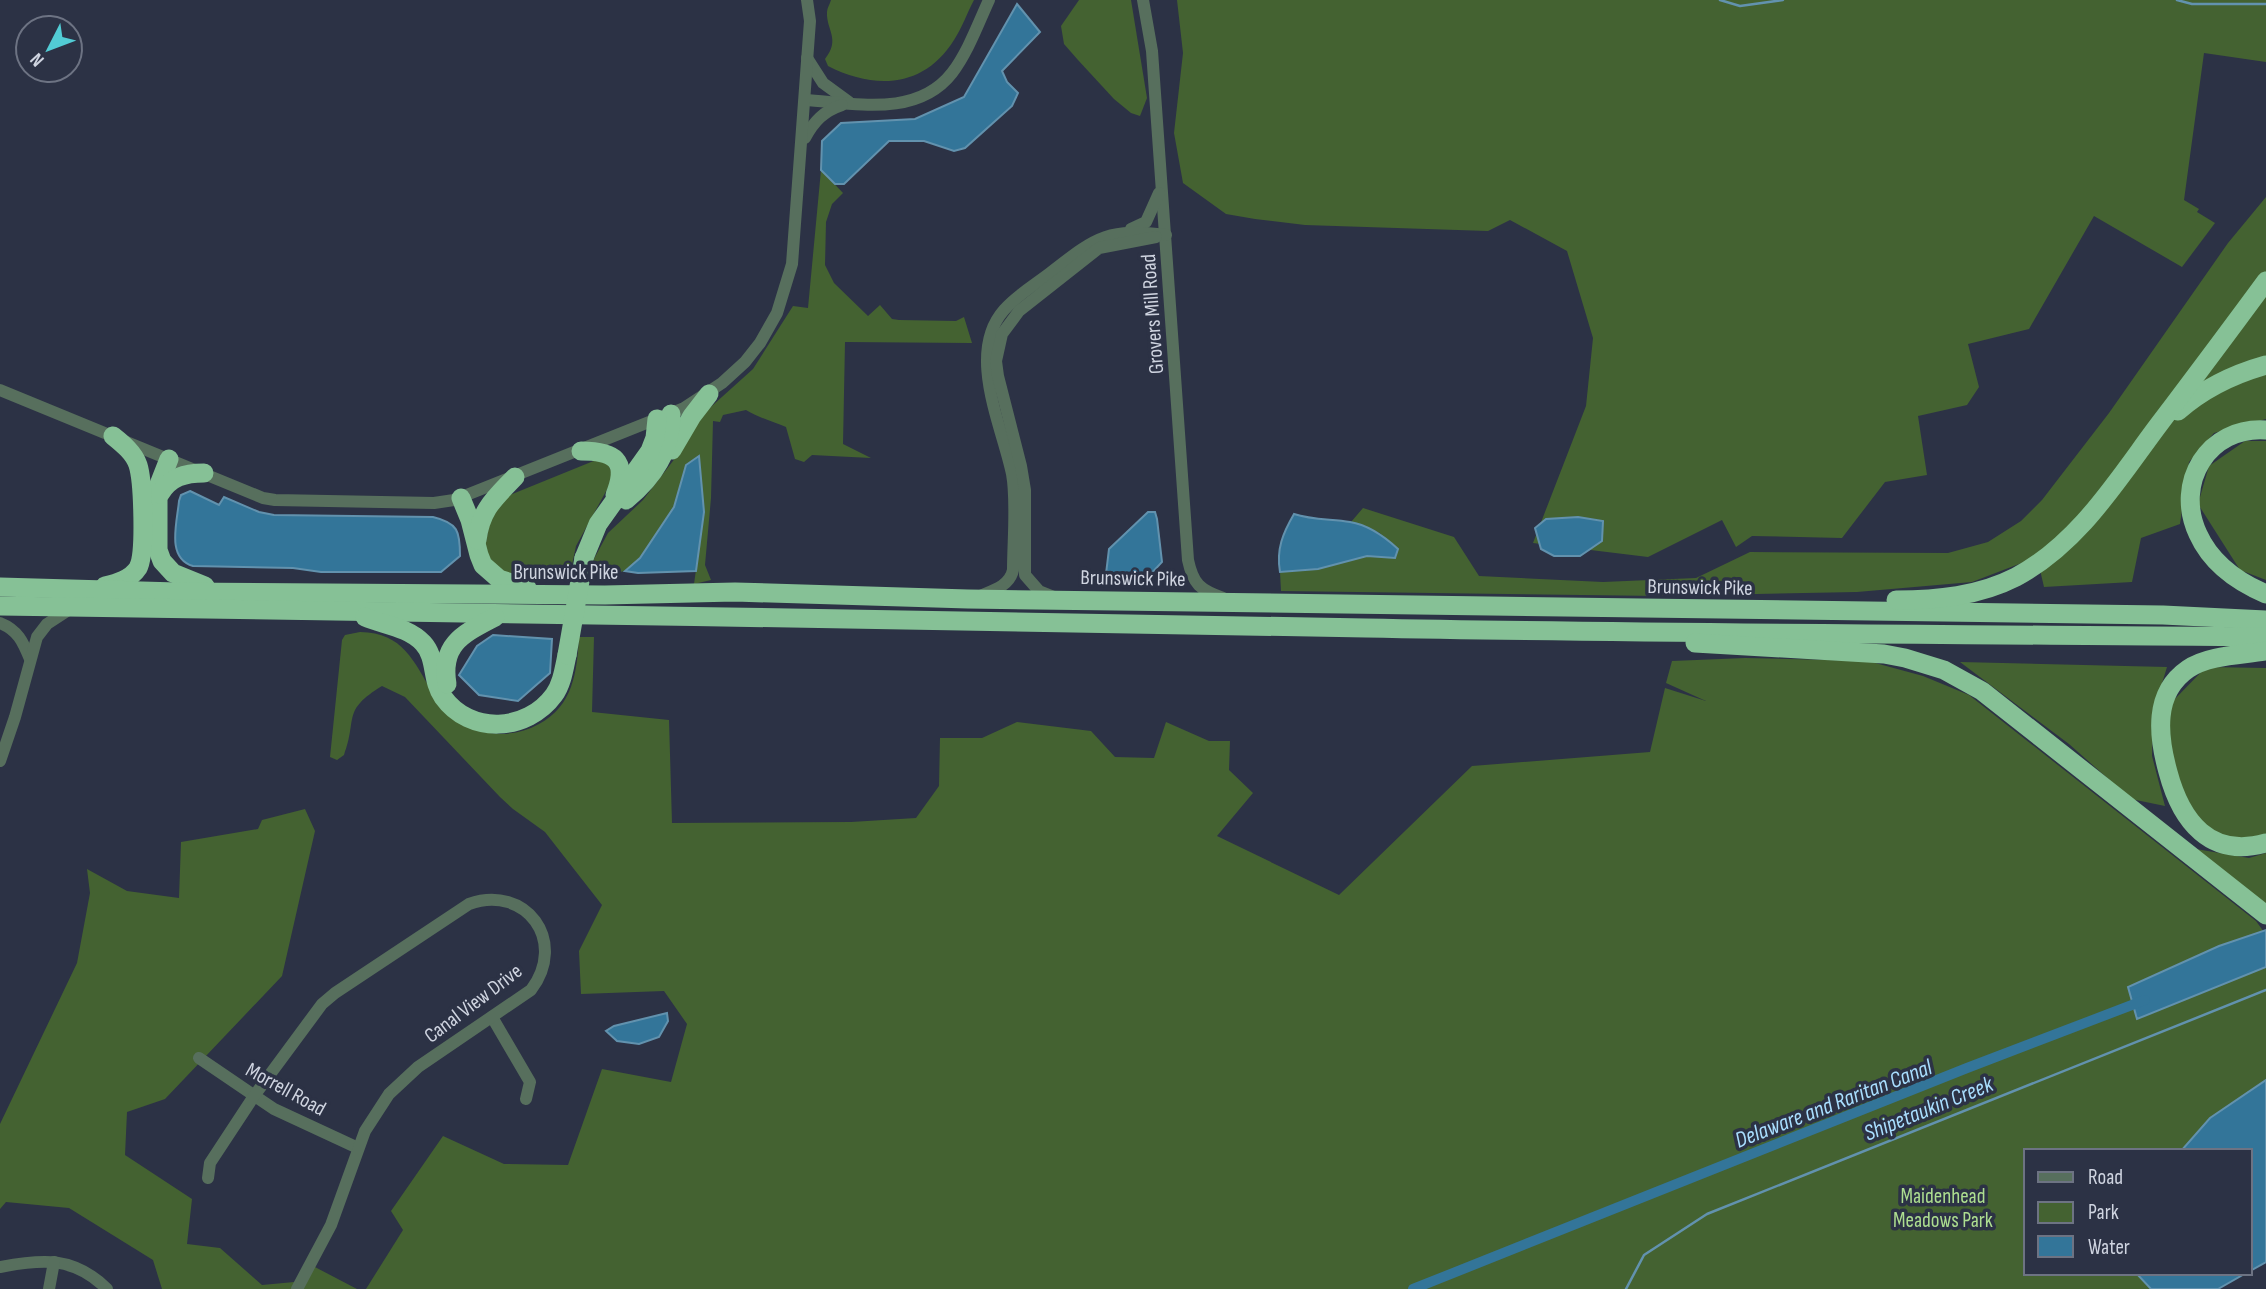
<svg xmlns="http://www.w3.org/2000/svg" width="2266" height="1289" viewBox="0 0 2266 1289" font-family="'Sofia Sans Condensed',sans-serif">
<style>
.green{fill:#446231}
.water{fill:#337599;stroke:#6292ae;stroke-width:2}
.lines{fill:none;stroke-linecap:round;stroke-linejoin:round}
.stream{stroke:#6292ae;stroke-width:2.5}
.canal{stroke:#337599;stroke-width:10}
.minor{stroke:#576f5d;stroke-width:12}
.highway{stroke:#86c196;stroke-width:19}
.highway-bridge{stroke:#86c196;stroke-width:19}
.labels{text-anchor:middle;stroke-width:7;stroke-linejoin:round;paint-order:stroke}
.street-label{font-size:21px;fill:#cfd4e0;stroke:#2c3245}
.park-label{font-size:21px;fill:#adde90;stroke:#2c3245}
.water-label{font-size:23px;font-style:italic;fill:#a9defe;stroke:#2c3245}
</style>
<rect width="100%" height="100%" fill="#2c3245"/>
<g class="green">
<path d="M 831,0 L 974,0 C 967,13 962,28 954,40 C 924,88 875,90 828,66 L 825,59 C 841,39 826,30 827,12 C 827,8 830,4 831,0 Z"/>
<polygon points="1079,0 1131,0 1147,98 1140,116 1131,113 1114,99 1078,60 1064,44 1061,26"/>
<polygon points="1177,0 2266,0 2266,62 2204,53 2184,200 2199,209 2197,212 2215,223 2182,267 2094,216 2029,329 1968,344 1979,387 1967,405 1918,416 1927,475 1885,482 1842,538 1752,536 1736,547 1722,520 1648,557 1533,543 1586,406 1593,338 1567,251 1510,220 1488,231 1305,225 1255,219 1226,214 1183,183 1174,133 1183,53"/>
<path d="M 821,170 L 843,193 L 832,204 L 826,222 L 825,265 L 834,283 L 868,316 L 880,305 L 892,319 L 899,320 L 956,321 L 964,317 L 972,343 L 845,342 L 843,444 L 871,458 L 812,455 L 804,462 L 795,459 L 786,427 C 772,421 759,418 746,410 L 723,415 L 720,422 L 713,421 L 711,498 L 705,565 L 711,580 L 694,584 L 704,512 L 698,456 L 686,465 L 674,507 L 640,558 L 625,571 L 602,576 L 589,568 L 608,533 L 643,500 L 676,457 L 703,414 L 753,369 L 793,306 L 808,308 Z"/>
<polygon points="2266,197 2266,419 2214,433 2189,462 2180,524 2141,538 2132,582 2044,587 2037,557 1972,582 1857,592 1659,596 1281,591 1280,572 1318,569 1367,556 1395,558 1380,533 1351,522 1363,508 1454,537 1479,576 1603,582 1696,578 1750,552 1948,553 1988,542 2021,521 2042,500 2109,413 2228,243"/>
<polygon points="2245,441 2266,441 2266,580 2240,570 2198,504 2209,466"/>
<polygon points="596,460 608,464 613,475 610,484 576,546 570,574 512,579 483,557 493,506 505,497"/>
<path d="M 360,632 C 404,633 413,661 433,693 C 437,699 440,707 445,711 C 471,736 508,741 539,724 C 573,706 577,672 579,637 L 594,637 L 592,712 L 669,720 L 672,823 L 851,822 L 916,818 L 939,786 L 940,738 L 982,738 L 1017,722 L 1091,731 L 1115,757 L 1154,758 L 1166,722 L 1209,741 L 1230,741 L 1229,770 L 1253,793 L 1217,836 L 1339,895 L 1472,766 L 1650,752 L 1665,688 L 1706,701 L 1666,683 L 1672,661 L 1745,658 L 1868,661 L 1923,676 L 1969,695 L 2256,921 L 2264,932 L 2128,988 L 2138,1019 L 2266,967 L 2266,1080 L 2210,1118 L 2181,1151 L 2026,1151 L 2026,1273 L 2136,1273 L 2151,1289 L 366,1289 L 403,1230 L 391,1211 L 443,1136 L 504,1164 L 568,1165 L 602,1069 L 671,1082 L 687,1024 L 664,991 L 581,994 L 579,951 L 602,905 L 545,832 L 513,809 L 500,797 L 405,697 L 382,686 C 341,711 358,718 344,755 L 337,760 L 330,757 L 342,640 L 345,635 Z"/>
<polygon points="1960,662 2167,667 2153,713 2152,756 2165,806 2131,799 2069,744"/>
<polygon points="2206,667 2266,668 2266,835 2229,842 2199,826 2185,802 2167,743 2171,703"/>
<polygon points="305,809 315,831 282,976 165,1099 127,1112 125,1155 192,1199 187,1244 220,1248 262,1285 305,1281 313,1266 357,1289 162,1289 153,1260 69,1208 6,1202 0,1209 0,1124 77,963 90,893 87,869 127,891 179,898 181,842 258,829 262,820"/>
<polygon points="2196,849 2249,858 2266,853 2266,905"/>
</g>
<g class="water">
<polygon points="1017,4 1040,32 1002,71 1007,82 1018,93 1012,106 965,148 954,151 924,141 889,141 844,184 835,184 821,170 822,141 841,123 915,119 964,97"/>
<polygon points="699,456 704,512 696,571 638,573 625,571 640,558 674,507 686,465"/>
<path d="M 190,491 L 219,505 L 224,497 L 259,512 L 274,515 L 433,517 C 458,523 460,531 460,556 L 441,572 L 321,572 L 293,568 L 193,566 C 166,558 177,523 179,501 L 181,495 Z"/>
<polygon points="1148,512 1155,512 1157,519 1162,562 1148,577 1111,577 1106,574 1109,549"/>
<path d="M 1294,514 C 1312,520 1331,519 1350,522 C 1369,525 1384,536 1398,549 L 1395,558 L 1367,556 L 1318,569 L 1280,572 C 1276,549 1283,533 1294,514 Z"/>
<polygon points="1578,517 1603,521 1602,541 1580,556 1554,556 1541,549 1535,528 1546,519"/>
<polygon points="493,635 552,639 550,673 518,701 479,695 459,675 477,646"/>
<polygon points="2266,930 2266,967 2137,1019 2128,987 2219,946"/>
<polygon points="667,1013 668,1021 659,1037 639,1044 617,1041 606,1031 614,1026"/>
<polygon points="2266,1080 2266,1262 2250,1271 2250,1151 2181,1151 2210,1118"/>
<polygon points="2136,1273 2246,1273 2218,1289 2151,1289"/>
</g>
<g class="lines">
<g class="stream">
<polyline points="1720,0 1740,6 1783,0"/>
<polyline points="2177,0 2192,4 2266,4"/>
<polyline points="1626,1289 1644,1255 1707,1214 2266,990"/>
</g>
<polyline class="canal" points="1413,1289 1967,1068 2145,1000"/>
<g class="minor">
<path d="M 1143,0 L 1152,51 L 1188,560 C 1193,584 1200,590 1223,598"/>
<polyline points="807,58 823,83 849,102"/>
<path d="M 805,100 C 854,103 917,118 952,73 C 968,52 978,24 989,0"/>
<path d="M 805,138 C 814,121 824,111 842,105"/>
<polyline points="1131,229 1146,222 1159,193"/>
<polyline points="0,390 263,498 275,500 434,503 454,500 684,408 722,383 745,362 760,343 777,313 792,264 810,21 807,0"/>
<path d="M 982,595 C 995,590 1010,585 1013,570 C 1013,541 1017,501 1012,474 C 1002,426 966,353 1004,310 C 1018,294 1038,283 1054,270 C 1097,236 1110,228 1166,235"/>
<polyline points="1054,597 1039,591 1025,575 1025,490 1021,466 998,376 996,361 1002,334 1019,311 1099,248 1156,237"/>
<path d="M 0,623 C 18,630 23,642 30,659"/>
<polyline points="0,761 15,717 37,637 47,624 70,609"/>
<polyline points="492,1017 530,1082 526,1099"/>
<polyline points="199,1058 274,1109 358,1148"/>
<path d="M 208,1178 L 210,1163 L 254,1096 L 322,1004 L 335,993 L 469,904 C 526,884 568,941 531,990 L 418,1067 L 389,1094 L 365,1131 L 331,1225 L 297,1289"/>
<path d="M 0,1267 C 42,1259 74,1256 107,1289"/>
<polyline points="49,1289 54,1262"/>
</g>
<g class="highway">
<path d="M 2178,411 C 2203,389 2234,374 2266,365"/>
<path d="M 2266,430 C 2208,426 2174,483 2198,534 C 2211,563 2238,582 2266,594"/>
<polyline points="672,450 692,416 709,394"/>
<path d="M 581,451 C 614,451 629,460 615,495"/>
<polyline points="169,459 158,487 158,550 162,561 173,573 205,586"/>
<path d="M 160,494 C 170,477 185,473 204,473"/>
<polyline points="461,498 470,520 479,555 483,565 499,579 527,588"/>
<path d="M 626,500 C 654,477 671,451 671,414"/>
<path d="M 477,540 C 481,509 494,499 515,477"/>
<polyline points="584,558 598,524 650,451 655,438 657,419"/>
<path d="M 105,586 C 117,583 131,579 138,568 C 146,554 143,481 138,465 C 134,453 123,444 113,436"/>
<polyline points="0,587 177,592 605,595 735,592 968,599 2163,615 2266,620"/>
<path d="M 1896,600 C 1937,600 1979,596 2016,577 C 2078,544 2116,482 2157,427 C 2194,378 2230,330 2266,281"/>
<path d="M 0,606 C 455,613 911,619 1366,628 C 1666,634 1966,634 2266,637"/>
<path d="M 365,617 C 384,625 408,627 423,643 C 437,658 431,680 443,697 C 470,735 527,732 554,695 C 562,684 564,669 567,655"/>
<polyline points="1695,643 1884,654 1905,658 1944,670 1982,691 2266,915"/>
<path d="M 2266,651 C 2242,655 2208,655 2188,669 C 2153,693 2158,736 2168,772 C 2181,821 2210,859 2266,843"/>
<path d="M 447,684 C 440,643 465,633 495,617"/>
</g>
<polyline class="highway-bridge" points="567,655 584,558"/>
</g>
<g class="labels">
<g class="street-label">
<text transform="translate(1152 314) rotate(-94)" y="7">Grovers Mill Road</text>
<text x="566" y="579">Brunswick Pike</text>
<text transform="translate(1133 578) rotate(1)" y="7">Brunswick Pike</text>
<text transform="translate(1700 587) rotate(1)" y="7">Brunswick Pike</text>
<text transform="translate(473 1003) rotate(-37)" y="7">Canal View Drive</text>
<text transform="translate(286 1089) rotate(29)" y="7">Morrell Road</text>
</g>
<g class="park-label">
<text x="1943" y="1203">Maidenhead<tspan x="1943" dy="24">Meadows Park</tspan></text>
</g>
<g class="water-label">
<text transform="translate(1833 1103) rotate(-21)" y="8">Delaware and Raritan Canal</text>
<text transform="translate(1928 1108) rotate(-22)" y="8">Shipetaukin Creek</text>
</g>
</g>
<rect x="2024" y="1149" width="228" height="126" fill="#2c3245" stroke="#6d7383" stroke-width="2"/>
<rect x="2038" y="1172" width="35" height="10" fill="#576f5d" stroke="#6d7383" stroke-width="2"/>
<text x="2088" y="1184" font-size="21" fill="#cfd4e0">Road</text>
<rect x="2038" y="1202" width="35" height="21" fill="#446231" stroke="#6d7383" stroke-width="2"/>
<text x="2088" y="1219" font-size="21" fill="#cfd4e0">Park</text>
<rect x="2038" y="1236" width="35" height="21" fill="#337599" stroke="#6d7383" stroke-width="2"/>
<text x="2088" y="1254" font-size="21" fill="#cfd4e0">Water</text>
<g transform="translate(49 49) rotate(228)"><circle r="33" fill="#2c3245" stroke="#6d7383" stroke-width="2"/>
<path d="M0-5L12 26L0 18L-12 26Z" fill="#52ccd5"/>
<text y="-10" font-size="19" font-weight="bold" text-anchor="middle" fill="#cfd4e0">N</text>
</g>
</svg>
